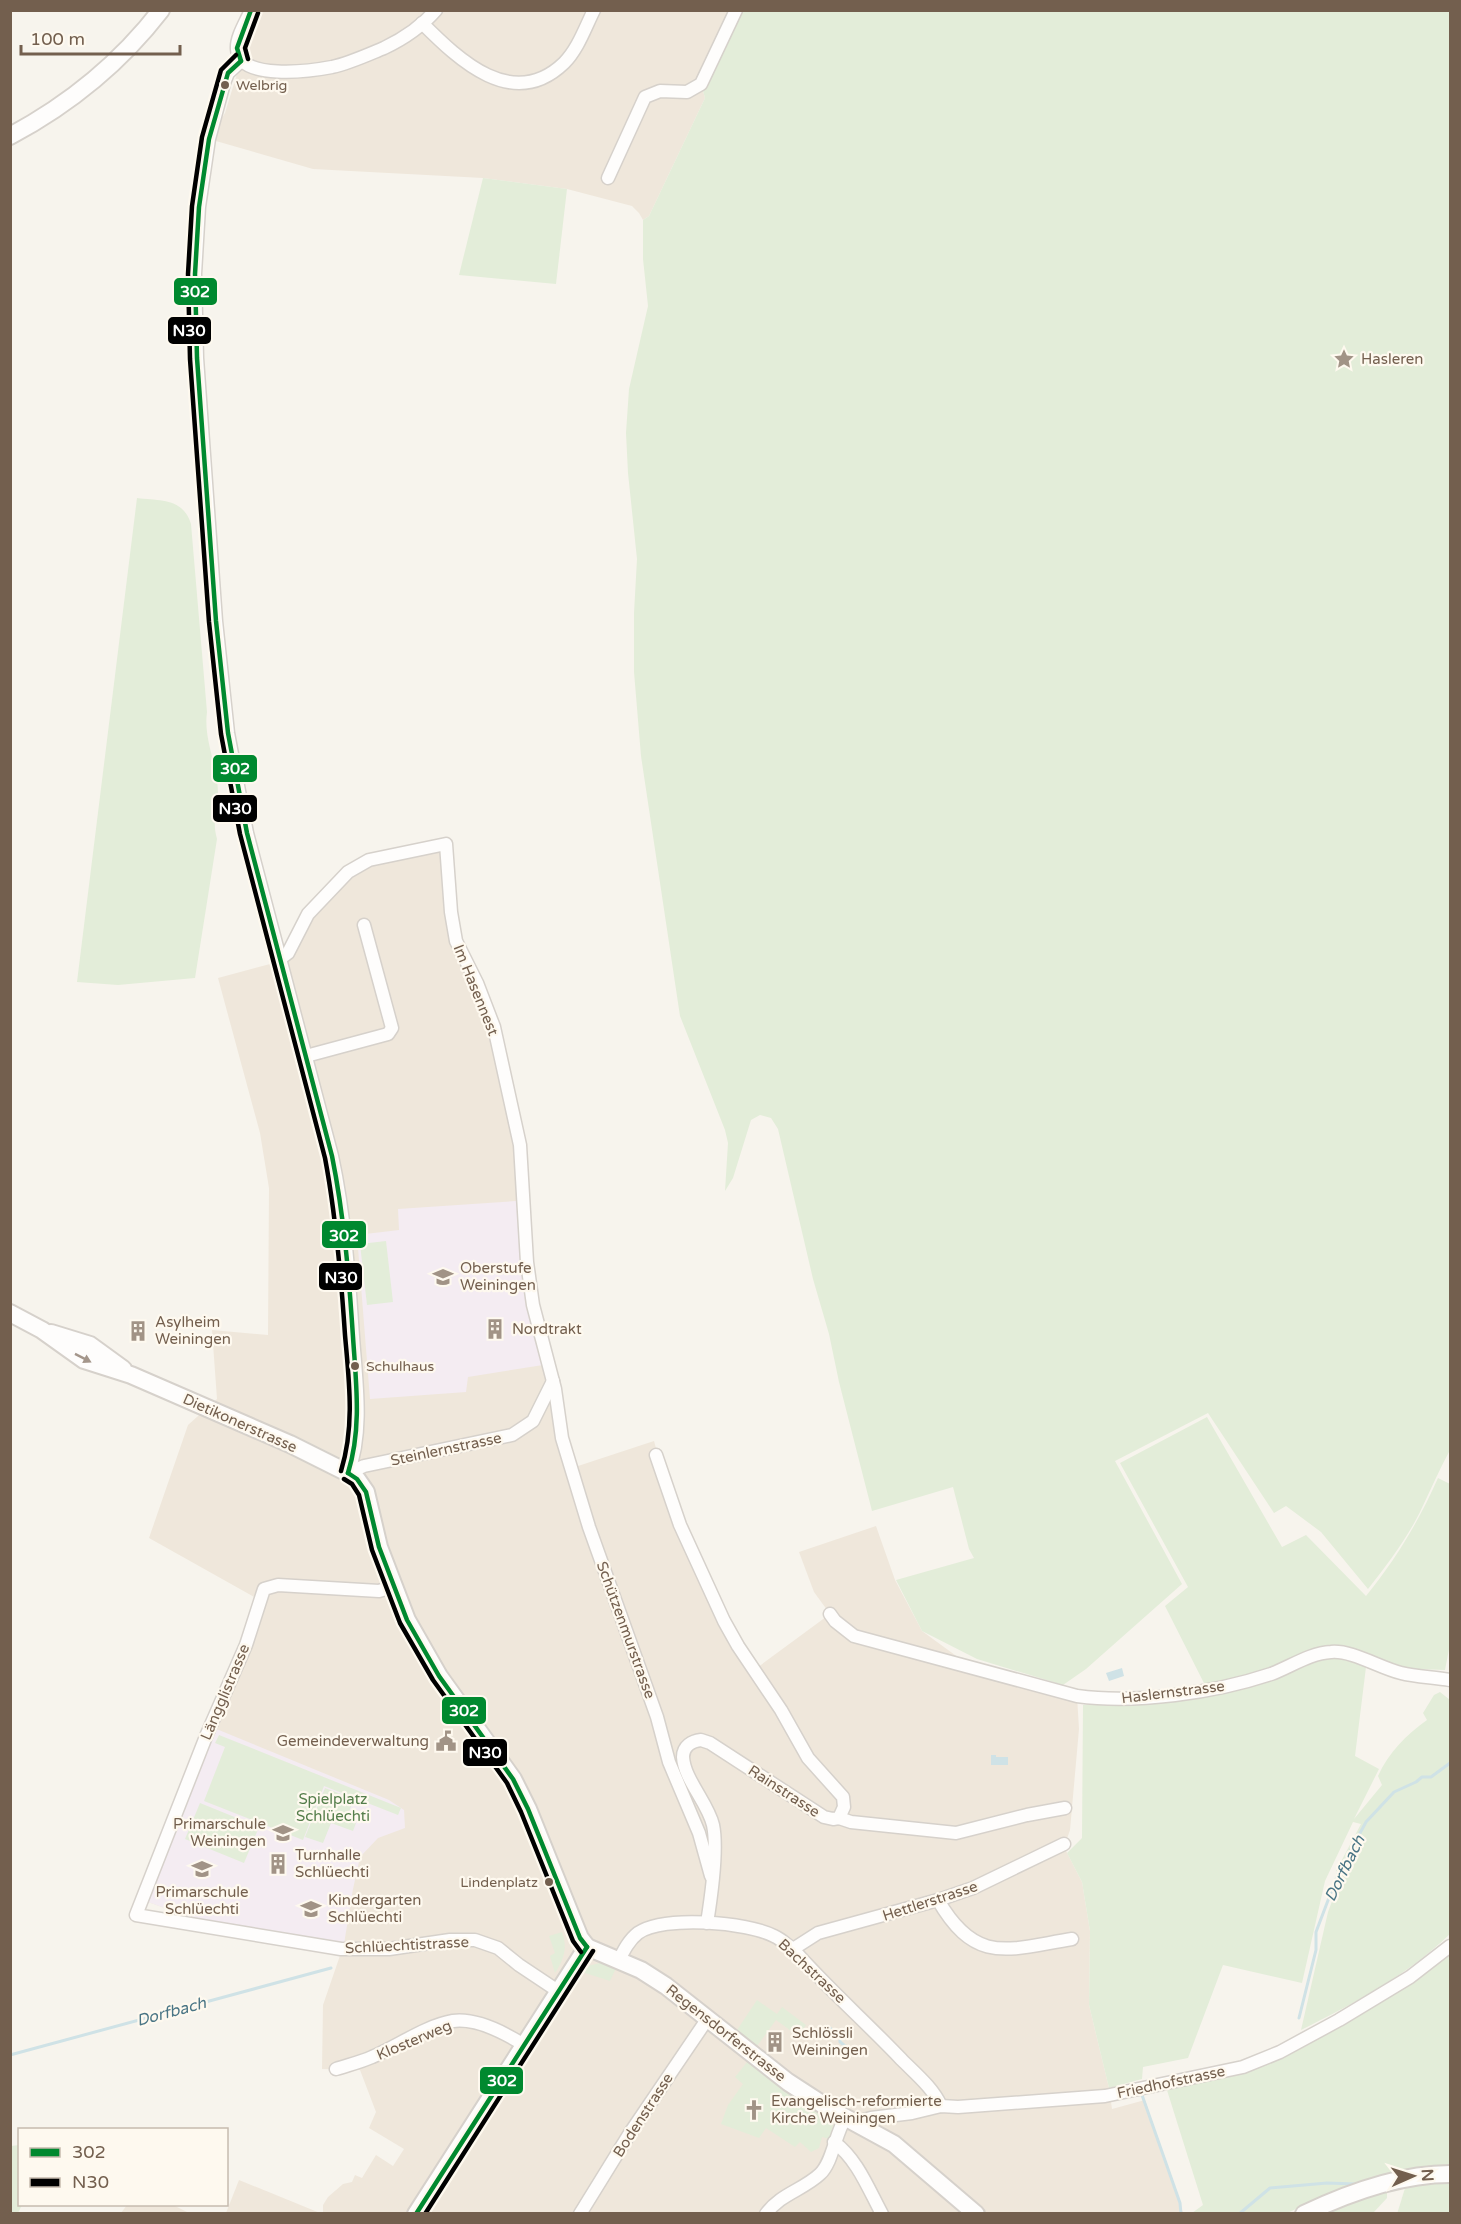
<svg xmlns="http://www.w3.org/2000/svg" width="1461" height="2224" viewBox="0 0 1461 2224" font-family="'Varela Round',sans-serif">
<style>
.residential{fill:#efe7db}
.education{fill:#f4ecf2}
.green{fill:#e3edd9}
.water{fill:#cfe2e6}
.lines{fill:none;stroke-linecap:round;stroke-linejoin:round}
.stream{stroke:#cfe2e6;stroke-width:3}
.street-casing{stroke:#d6d1cb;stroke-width:15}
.secondary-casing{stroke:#d6d1cb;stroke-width:20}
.street{stroke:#fefdfc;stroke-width:12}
.secondary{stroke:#fefdfc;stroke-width:16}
.bus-1-casing{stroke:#fef9ef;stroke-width:9}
.bus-2-casing{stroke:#fef9ef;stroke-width:9}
.bus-1{stroke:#00892f;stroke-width:4.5}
.bus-2{stroke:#000;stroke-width:4.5}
.oneway{fill:#a4968b}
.bus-dot{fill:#735f4e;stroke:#fef9ef;stroke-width:2}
.labels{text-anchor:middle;stroke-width:4.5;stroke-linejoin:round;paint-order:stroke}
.bus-label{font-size:14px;fill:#735f4e;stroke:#fef9ef;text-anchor:start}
.poi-label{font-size:15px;fill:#735f4e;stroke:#fef9ef;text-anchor:start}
.street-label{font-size:15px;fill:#735f4e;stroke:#fef9ef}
.park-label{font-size:15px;fill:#547d4a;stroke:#fef9ef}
.water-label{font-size:16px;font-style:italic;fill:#4a7585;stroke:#fef9ef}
.line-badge{stroke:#fef9ef;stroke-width:2}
.badge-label{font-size:16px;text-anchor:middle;font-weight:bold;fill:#fff}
</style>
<rect width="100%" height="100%" fill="#f7f4ed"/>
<g class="residential">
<polygon points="260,11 736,11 701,84 705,98 649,216 643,220 639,213 632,206 567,189 483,178 313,169 209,139 225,113 247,41"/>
<polygon points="446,844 451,912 477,983 520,1145 527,1262 562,1422 575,1467 654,1441 669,1496 754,1670 830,1614 814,1592 799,1552 876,1526 895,1580 922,1631 970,1666 1077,1696 1079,1729 1070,1830 1064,1847 1082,1882 1090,1931 1089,2005 1109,2088 1112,2109 1145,2100 1183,2213 323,2213 323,2205 328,2197 343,2184 352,2182 355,2175 362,2178 376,2155 393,2166 404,2149 369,2128 376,2112 360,2070 322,2069 323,2005 344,1944 264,1932 184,1915 148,1902 263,1602 149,1538 188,1425 217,1399 212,1330 268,1335 269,1188 260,1133 218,978 289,959 312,916 341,884 366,865"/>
<polygon points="239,2180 320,2213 226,2213"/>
<polygon points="127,2205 173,2205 189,2213 121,2213"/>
</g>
<g class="education">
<polygon points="516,1201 532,1319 543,1365 468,1377 466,1392 370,1399 357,1235 399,1230 398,1209"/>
<polygon points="214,1728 389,1800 404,1810 405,1828 378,1838 360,1857 353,1889 344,1944 264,1932 184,1915 148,1902"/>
</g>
<g class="green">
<path d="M 736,11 L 1450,11 L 1450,1450 C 1439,1470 1430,1491 1420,1512 C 1406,1540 1387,1565 1368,1589 L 1321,1532 L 1286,1506 L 1274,1513 L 1208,1413 L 1115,1461 L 1182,1584 L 1086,1669 L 1063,1685 L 977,1659 L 922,1631 L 896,1580 L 974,1558 L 969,1549 L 953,1487 L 872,1511 L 839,1382 L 829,1334 L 813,1279 L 778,1129 L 771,1118 L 760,1115 L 751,1120 L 733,1178 L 725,1191 L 728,1143 L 725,1130 L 680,1016 L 641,756 L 634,672 L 634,613 L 637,559 L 628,473 L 626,433 L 629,389 L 648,306 L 643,259 L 643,220 L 649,216 L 705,98 L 701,84 Z"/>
<polygon points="483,178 567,189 556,284 459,275"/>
<path d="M 137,498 C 161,501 183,498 191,524 L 207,712 C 203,741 219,767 218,797 C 217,814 212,821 217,839 L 195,978 L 118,985 L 77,982 Z"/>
<polygon points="386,1241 393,1302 367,1305 360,1244"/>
<path d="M 1207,1417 L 1282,1547 L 1306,1535 L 1366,1596 C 1396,1559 1419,1521 1438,1478 L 1450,1484 L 1450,1644 L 1445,1670 L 1366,1667 L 1355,1756 L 1379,1769 L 1354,1819 L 1382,1785 L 1378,1776 C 1389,1752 1406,1735 1427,1720 L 1423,1713 L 1434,1695 L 1440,1692 L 1450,1700 L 1450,1934 C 1406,1976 1355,2003 1301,2030 L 1328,1912 L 1343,1872 L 1336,1871 L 1361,1824 L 1353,1822 L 1325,1881 L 1302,1983 L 1223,1965 L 1188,2058 L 1143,2067 L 1142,2079 L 1109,2088 L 1089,2005 L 1090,1931 L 1082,1882 L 1067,1853 L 1082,1838 L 1083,1705 L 1210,1695 L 1165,1606 L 1188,1587 L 1120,1463 Z"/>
<polygon points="219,1735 401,1808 398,1815 324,1786 303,1840 204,1801 225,1747 215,1743"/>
<polygon points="325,1788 354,1799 346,1819 356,1823 353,1831 331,1823 323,1843 305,1837"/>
<polygon points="200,1803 259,1827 244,1863 185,1839"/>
<path d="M 562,1932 C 568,1948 564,1959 555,1973 L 550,1956 L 555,1953 L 549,1936 Z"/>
<polygon points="1450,1949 1450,2168 1436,2166 1327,2195 1287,2213 1192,2213 1203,2205 1166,2087 1263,2066 1412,1981"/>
<polygon points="600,1963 617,1966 610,1981 579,1971 584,1967"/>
<polygon points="757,2000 777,2014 782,2007 806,2025 798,2036 776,2020 757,2046 737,2030"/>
<polygon points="748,2061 780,2087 834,2121 830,2139 822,2137 819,2148 811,2152 800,2142 795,2147 766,2128 759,2138 721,2124 728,2105 743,2084 735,2077"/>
<polygon points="19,2145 20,2204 22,2205 18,2213 11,2213 11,2146"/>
<polygon points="1450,2179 1450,2213 1397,2214 1406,2185"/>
<polygon points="1387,2188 1387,2198 1373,2213 1317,2214"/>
</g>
<g class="water">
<polygon points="1122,1668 1124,1676 1109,1681 1106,1673"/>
<polygon points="991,1755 996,1755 996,1757 1008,1757 1008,1765 991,1765"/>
</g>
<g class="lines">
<g class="stream">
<polyline points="1299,2018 1316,1950 1316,1932 1338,1874 1366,1822 1394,1792 1416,1782 1422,1777 1431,1777 1450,1763"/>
<polyline points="830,2028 840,2037 840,2042 857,2055"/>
<polyline points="10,2055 331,1968"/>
<polyline points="1142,2095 1180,2203 1181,2214"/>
<polyline points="1239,2214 1270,2188 1327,2183 1356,2184"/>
</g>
<g class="street-casing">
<g id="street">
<path d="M 251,10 C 246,22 236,37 237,49 C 239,81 311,71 332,67 C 350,63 367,55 384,48 C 403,39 422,26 436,10"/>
<path d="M 422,23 C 459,60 513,112 564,63 C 578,49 585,28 594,10"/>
<path d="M 241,61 L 228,73 L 224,83 L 209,139 L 199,207 L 195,274 L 197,358 L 216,621 L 228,733 L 247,833 L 332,1156 C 345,1216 349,1276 353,1337 C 356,1380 364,1432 348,1473"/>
<polyline points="608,178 645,97 660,91 687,92 701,84 736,10"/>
<polyline points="280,959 288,953 308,914 348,872 369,860 446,844 451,912 456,941 477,983 494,1027 520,1145 527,1262 533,1305 555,1389 562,1438 589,1527 657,1717 669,1762 699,1833 711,1876"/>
<polyline points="306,1056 388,1034 392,1028 364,925"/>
<path d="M 656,1455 L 680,1525 L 724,1621 L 738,1646 L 781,1710 L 808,1758 L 843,1797 L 844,1807 L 839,1818 L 833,1819 L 824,1817 L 710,1743 L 701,1740 C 692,1741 683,1746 683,1757 C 684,1779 708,1803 713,1825 C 718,1849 711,1898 707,1923"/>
<polyline points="348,1473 364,1466 512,1435 533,1421 553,1381"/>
<polyline points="392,1587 379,1591 278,1585 264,1589 246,1645 207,1734 136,1915 341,1949 389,1949 450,1940 475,1940 498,1948 519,1965 558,1991"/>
<path d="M 830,1614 L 835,1621 L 854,1636 L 1077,1696 C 1136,1704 1214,1693 1271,1674 C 1290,1667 1310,1653 1331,1652 C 1352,1650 1380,1668 1401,1673 C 1416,1677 1434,1677 1450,1680"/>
<polyline points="839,1818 851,1822 956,1833 1027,1815 1065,1808"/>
<path d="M 938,1900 C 976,1966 1009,1949 1072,1939"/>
<polyline points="793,1949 818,1933 938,1900 973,1888 1064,1844"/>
<path d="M 619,1960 C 624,1950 629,1940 638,1933 C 664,1915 747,1922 774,1936 C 781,1939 787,1945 793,1949 C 827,1988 866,2022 902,2060 C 916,2074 933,2088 941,2106"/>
<path d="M 336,2069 C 348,2065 361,2062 372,2057 C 398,2046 425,2026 453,2021 C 476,2018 505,2033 524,2045"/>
<polyline points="861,2125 864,2120 871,2118 912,2113 941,2106 958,2107 1105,2096 1243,2067 1280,2052 1339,2020 1410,1977 1450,1946"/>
<path d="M 834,2142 C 857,2159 868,2188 882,2214"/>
<polyline points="580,2214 630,2133 708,2018"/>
<path d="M 766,2214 C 780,2194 803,2190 820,2174 C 833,2162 835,2133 846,2117"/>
</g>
</g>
<g class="secondary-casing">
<g id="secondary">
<path d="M 10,136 C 68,105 121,62 161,10"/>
<polyline points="10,1313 42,1330 84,1360 131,1375 290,1444 348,1473 357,1479 366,1492 379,1547 407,1620 439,1676 513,1779 528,1809 580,1938 587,1947"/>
<polyline points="51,1333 90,1345 123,1369"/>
<polyline points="587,1947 641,1970 666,1986 788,2082 828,2108 894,2144 976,2214"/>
<polyline points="416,2214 587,1947"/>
<path d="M 1304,2214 C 1348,2193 1401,2174 1450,2174"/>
</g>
</g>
<use href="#street" class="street"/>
<use href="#secondary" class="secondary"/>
<g class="bus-1-casing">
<g id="bus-1">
<path d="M 241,61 L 228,73 L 209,139 L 199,207 L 195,274 L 197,358 L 216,621 L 228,733 L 247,833 L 332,1156 C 344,1216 349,1276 353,1337 C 356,1383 362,1428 348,1473"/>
<polyline points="241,61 237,48 251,10"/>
<polyline points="348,1473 357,1479 366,1492 379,1547 407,1620 439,1676 513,1779 528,1809 580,1938 587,1947"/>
<polyline points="416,2214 587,1947"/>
</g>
</g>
<g class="bus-2-casing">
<g id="bus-2">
<path d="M 236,55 L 221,70 L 202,137 L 192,206 L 188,274 L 190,359 L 209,622 L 221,734 L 240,834 L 325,1158 C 336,1216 341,1275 345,1335 C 349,1381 355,1426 341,1471"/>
<polyline points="248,59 245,48 258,13"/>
<polyline points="344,1479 352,1484 359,1495 372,1550 400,1623 433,1680 507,1783 521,1812 573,1941 581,1952"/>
<polyline points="425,2214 593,1951"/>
</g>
</g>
<use href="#bus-1" class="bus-1"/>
<use href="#bus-2" class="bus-2"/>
</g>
<defs><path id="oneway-solid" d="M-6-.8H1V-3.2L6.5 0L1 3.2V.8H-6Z" transform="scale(1.5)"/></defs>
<use class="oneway" href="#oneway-solid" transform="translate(83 1358) rotate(27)"/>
<defs>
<g id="sight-bare" transform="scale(1.62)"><path d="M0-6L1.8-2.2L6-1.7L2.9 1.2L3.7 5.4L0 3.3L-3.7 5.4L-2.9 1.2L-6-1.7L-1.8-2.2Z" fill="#a19386" stroke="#fef9ef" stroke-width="2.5" paint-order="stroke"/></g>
<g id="school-bare" transform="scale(1.62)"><path d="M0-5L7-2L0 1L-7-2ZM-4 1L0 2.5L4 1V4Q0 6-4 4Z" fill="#a19386" stroke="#fef9ef" stroke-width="2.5" paint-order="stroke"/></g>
<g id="building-bare" transform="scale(1.62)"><path d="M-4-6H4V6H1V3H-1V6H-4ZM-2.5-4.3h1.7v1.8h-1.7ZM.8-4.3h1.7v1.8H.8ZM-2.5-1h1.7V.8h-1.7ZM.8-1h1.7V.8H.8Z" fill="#a19386" stroke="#fef9ef" stroke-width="2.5" paint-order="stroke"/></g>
<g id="civic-bare" transform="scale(1.62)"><path d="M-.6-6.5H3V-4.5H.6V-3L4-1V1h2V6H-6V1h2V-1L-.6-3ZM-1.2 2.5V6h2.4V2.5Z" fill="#a19386" stroke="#fef9ef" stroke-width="2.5" paint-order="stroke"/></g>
<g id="church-bare" transform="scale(1.62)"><path d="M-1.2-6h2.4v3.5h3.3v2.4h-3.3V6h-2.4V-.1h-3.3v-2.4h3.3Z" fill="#a19386" stroke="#fef9ef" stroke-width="2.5" paint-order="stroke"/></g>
</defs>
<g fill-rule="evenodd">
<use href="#sight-bare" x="1344" y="359"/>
<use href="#school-bare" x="443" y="1277"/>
<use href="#building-bare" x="495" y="1329"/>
<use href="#building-bare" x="138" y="1331"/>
<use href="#civic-bare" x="446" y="1741"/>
<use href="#school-bare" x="283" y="1833"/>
<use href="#building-bare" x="278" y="1864"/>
<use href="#school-bare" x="202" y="1869"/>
<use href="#school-bare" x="311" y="1909"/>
<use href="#building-bare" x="775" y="2042"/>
<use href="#church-bare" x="754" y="2110"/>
</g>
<g class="bus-dot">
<circle cx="225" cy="85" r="5"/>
<circle cx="355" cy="1366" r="5"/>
<circle cx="549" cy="1882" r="5"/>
</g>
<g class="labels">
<g class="bus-label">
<text x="236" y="90">Welbrig</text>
<text x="366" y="1371">Schulhaus</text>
<text x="538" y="1887" text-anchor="end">Lindenplatz</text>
</g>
<g class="poi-label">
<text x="1361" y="364">Hasleren</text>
<text x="460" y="1273">Oberstufe<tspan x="460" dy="17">Weiningen</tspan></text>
<text x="155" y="1327">Asylheim<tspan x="155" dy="17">Weiningen</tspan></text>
<text x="512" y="1334">Nordtrakt</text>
<text x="429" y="1746" text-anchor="end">Gemeindeverwaltung</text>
<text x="266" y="1829" text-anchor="end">Primarschule<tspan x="266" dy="17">Weiningen</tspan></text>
<text x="295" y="1860">Turnhalle<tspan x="295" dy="17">Schlüechti</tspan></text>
<text x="202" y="1897" text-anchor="middle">Primarschule<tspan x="202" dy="17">Schlüechti</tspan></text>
<text x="328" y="1905">Kindergarten<tspan x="328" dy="17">Schlüechti</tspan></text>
<text x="792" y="2038">Schlössli<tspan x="792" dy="17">Weiningen</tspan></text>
<text x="771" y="2106">Evangelisch-reformierte<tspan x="771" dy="17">Kirche Weiningen</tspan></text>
</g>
<g class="street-label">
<text transform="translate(476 990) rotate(68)" y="5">Im Hasennest</text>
<text transform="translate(240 1423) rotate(24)" y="5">Dietikonerstrasse</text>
<text transform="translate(446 1449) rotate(-12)" y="5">Steinlernstrasse</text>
<text transform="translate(626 1630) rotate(70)" y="5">Schützenmurstrasse</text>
<text transform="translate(225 1692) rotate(-67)" y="5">Längglistrasse</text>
<text transform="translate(1173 1692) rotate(-7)" y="5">Haslernstrasse</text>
<text transform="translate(784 1791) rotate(33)" y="5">Rainstrasse</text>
<text transform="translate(930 1901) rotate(-18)" y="5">Hettlerstrasse</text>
<text transform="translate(407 1945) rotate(-3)" y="5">Schlüechtistrasse</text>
<text transform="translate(812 1971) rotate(43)" y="5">Bachstrasse</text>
<text transform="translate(726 2033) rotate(38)" y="5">Regensdorferstrasse</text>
<text transform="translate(414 2040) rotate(-23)" y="5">Klosterweg</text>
<text transform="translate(1171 2082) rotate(-12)" y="5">Friedhofstrasse</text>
<text transform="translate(643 2115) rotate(-57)" y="5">Bodenstrasse</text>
</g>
<g class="park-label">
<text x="333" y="1804">Spielplatz<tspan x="333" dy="17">Schlüechti</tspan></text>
</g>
<g class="water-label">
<text transform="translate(1344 1868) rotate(-64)" y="6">Dorfbach</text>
<text transform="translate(171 2011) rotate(-15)" y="6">Dorfbach</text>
</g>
</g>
<g class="line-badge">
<rect x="173" y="277" width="45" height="29" rx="6" fill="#00892f"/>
<rect x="167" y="316" width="45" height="29" rx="6" fill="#000"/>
<rect x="212" y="754" width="46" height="29" rx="6" fill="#00892f"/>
<rect x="212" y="794" width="46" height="29" rx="6" fill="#000"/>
<rect x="321" y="1220" width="46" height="29" rx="6" fill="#00892f"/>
<rect x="318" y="1262" width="45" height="29" rx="6" fill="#000"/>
<rect x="441" y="1696" width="46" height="29" rx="6" fill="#00892f"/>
<rect x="462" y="1738" width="46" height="29" rx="6" fill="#000"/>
<rect x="479" y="2066" width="45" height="29" rx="6" fill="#00892f"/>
</g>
<g class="badge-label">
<text x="195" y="297">302</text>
<text x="189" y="336">N30</text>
<text x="235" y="774">302</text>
<text x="235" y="814">N30</text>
<text x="344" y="1241">302</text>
<text x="341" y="1283">N30</text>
<text x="464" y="1716">302</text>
<text x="485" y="1758">N30</text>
<text x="502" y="2086">302</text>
</g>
<rect width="1461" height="2224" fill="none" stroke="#735f4e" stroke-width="24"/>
<rect x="18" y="2128" width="210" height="78" fill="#fef9ef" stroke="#c6bbaf" stroke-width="1.5"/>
<rect x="30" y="2148" width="30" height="9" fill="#00892f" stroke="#c6bbaf" stroke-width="1.5"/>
<text x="72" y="2158" font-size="18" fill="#735f4e">302</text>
<rect x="30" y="2178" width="30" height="9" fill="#000000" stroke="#c6bbaf" stroke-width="1.5"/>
<text x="72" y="2188" font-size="18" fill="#735f4e">N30</text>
<g transform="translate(1413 2176) rotate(87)" stroke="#fef9ef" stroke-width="4.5" paint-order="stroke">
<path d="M0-4.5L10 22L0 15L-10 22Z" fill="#735f4e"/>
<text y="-9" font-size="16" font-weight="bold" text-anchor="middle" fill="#735f4e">N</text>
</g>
<path d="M21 45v9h159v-9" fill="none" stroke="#735f4e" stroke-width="3"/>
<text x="30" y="45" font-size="18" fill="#735f4e" stroke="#fef9ef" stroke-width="4.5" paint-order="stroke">100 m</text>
</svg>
